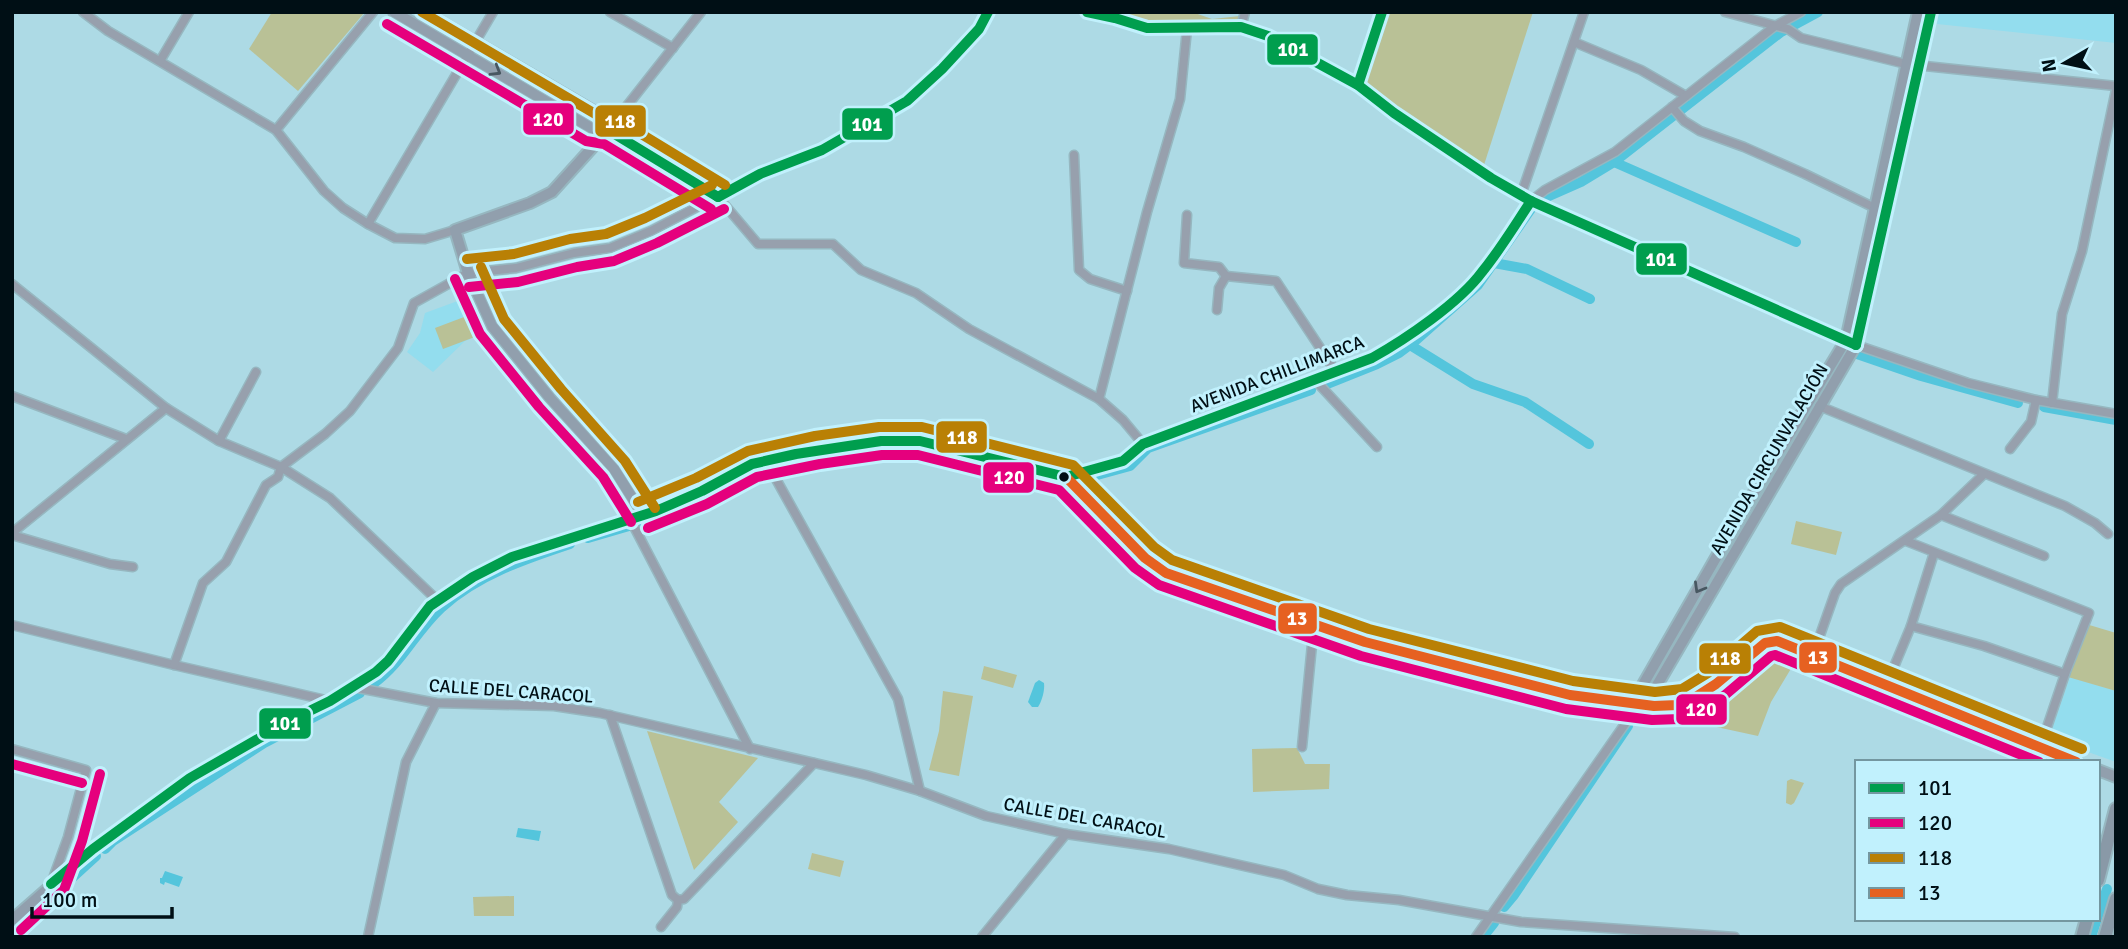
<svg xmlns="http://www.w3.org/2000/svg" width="2128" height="949" viewBox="0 0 2128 949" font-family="Signika,sans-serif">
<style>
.built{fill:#93ddee}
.green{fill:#b9c196}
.water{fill:#54c5dc}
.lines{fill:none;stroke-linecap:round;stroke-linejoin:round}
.canal{stroke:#54c5dc;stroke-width:10}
.street-casing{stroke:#96b7c0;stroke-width:11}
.secondary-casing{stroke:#96b7c0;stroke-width:14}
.primary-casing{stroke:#96b7c0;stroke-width:16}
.street{stroke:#97a0ad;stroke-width:8}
.secondary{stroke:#919fad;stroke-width:10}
.primary{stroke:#8999a7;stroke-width:12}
.bus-1-casing{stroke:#c1f1fd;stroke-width:16}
.bus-2-casing{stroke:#c1f1fd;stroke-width:16}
.bus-3-casing{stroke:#c1f1fd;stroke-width:16}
.bus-4-casing{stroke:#c1f1fd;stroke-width:16}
.bus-1{stroke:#009e4e;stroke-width:10}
.bus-2{stroke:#e5007d;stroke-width:10}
.bus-3{stroke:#b98005;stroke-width:10}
.bus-4{stroke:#e66121;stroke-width:10}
.oneway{stroke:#485761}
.bus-dot{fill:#000f15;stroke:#c1f1fd;stroke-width:2.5}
.labels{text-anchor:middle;stroke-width:6;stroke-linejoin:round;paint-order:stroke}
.street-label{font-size:18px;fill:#000f15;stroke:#c1f1fd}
.line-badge{stroke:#c1f1fd;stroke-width:2.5}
.badge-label{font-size:19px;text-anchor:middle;font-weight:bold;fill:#fff}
</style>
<rect width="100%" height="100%" fill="#addae5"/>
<g class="built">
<polygon points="1939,12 2116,12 2116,43 1937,24"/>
<polygon points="463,299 480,335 465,341 433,372 407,352 420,333 425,313"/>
<polygon points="2070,677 2116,691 2116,762 2049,738"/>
</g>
<g class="green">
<polygon points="272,12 365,12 298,91 249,49"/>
<polygon points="1125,12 1192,12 1212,19 1240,16 1237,22 1158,22 1124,15"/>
<polygon points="1389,12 1533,12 1484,165 1385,101 1366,84"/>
<polygon points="472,314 480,335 443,349 435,328"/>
<polygon points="1796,521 1842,532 1836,555 1791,544"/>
<polygon points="2086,624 2116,633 2116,691 2068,677"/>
<path d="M 1779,648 L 1798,657 L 1771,702 L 1758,736 L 1675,718 C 1693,706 1713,696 1731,682 C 1748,670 1755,650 1779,648 Z"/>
<polygon points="984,666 1017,675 1013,688 981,679"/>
<polygon points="943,691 973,696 959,776 929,770 939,731"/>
<polygon points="647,731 758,758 719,802 738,822 694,870"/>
<polygon points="1297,748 1305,764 1330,764 1329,789 1253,792 1252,749"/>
<polygon points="1791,779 1804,783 1794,803 1791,805 1786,803 1787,781"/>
<polygon points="812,853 844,861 840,877 808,869"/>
<polygon points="514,896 514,916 474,916 473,897"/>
</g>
<g class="water">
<path d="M 1039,680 L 1044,683 C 1045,690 1042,701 1038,707 L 1032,707 L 1028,702 L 1035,683 Z"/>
<polygon points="518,828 541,831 539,841 516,837"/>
<polygon points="165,871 183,877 179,887 165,882 164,885 160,883 160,878 162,878"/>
</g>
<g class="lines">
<g class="canal">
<polyline points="1614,162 1796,242"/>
<polyline points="1547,197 1581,182 1614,162 1781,32 1818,12"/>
<polyline points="1494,263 1527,269 1590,299"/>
<polyline points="1410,345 1473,384 1525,402 1589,444"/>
<polyline points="1857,354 1921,376 2018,403"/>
<polyline points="1322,386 1377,364 1399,353 1415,341 1478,285 1531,209"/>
<polyline points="2044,407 2116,420"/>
<polyline points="779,465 877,450 923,449 1064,486"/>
<polyline points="1079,480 1130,466 1148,448 1311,390"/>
<polyline points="642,523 698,502 750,473 762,469"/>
<polyline points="588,538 629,526"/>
<path d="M 373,684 C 403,662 415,632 441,608 C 477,575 525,559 570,544"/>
<polyline points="105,849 113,841 264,743 360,693"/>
<polyline points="73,877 96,856"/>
<polyline points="1504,907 1514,895 1628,726"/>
<polyline points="2098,916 2107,889"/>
<polyline points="12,928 65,883"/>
<polyline points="1483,937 1494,923"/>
<polyline points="2091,937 2097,919"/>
</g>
<g class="street-casing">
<g id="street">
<polyline points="83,12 108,31 276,130 324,191 343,208 368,224 395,238 425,239 455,230"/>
<polyline points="610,12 673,48"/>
<polyline points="701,12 608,130 718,197 758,244 833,244 861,270 916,293 969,329 1099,399 1123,420 1143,444"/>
<polyline points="1086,12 1115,18 1147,28 1241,27 1268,36 1358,85"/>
<polyline points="1725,12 1788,29 1801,38 1906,64 2116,86"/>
<polyline points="1241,27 1245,12"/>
<polyline points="1574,42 1641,70 1686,96"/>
<polyline points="160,61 189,12"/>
<polyline points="1672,107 1684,121 1700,131 1744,147 1805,174 1875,208"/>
<polyline points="276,130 373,12"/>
<polyline points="1074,155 1079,270 1090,279 1127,291"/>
<polyline points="1521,195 1584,12"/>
<polyline points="1187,215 1184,263 1219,267 1226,276 1276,281 1336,372"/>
<polyline points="368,224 493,12"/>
<polyline points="12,284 166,408 219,441 281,467 330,498 437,600"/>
<polyline points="1217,310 1219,288 1226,276"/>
<polyline points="1856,345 1968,383 2036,400 2116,414"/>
<polyline points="1315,380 1377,447"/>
<polyline points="12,396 126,439"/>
<polyline points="1099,399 1147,212 1180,99 1187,29"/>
<polyline points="2052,403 2062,314 2082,251 2116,90"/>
<polyline points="1819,406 2065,506 2095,523 2108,534"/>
<polyline points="219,441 256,372"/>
<polyline points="2010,449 2031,422 2036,400"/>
<polyline points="766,461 898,699 920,791"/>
<polyline points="1066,477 1123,461 1143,444 1336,372 1372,358 1398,343 1459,296 1481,274 1531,201 1545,190 1615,152 1775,26 1801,12"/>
<polyline points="1941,515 2044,556"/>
<polyline points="630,519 750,749"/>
<polyline points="12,533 166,408"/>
<polyline points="12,535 110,564 133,567"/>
<polyline points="1906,541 2089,613 2065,674 2040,748"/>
<polyline points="12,625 174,665 330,701"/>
<polyline points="1911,626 1984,646 2065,674"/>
<polyline points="1813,655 1835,593 1841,584 1941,515 1984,474"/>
<polyline points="174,665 203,583 226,562 266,485 278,477 281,467 325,434 350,411 398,348 414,303 468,273 516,268 574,253 610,248 651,231 760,174 822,150 907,101 942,69 979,29 988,12"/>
<polyline points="1886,686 1911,626 1934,553"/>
<polyline points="353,687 436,703 554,706 600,713 866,775 920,791 986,816 1066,834 1169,849 1284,875 1318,889 1347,895 1399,900 1521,922 1735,937"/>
<polyline points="610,715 672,895 678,900"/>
<polyline points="1302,747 1314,624"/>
<polyline points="12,749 86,770 68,837 51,884"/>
<polyline points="661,927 677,907 678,900 684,899 814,763"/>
<polyline points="368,937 406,762 436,703"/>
<polyline points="982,937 1066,834"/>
<polyline points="1476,937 1639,704"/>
</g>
</g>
<g class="secondary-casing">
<g id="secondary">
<polyline points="394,12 593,129 608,130"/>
<polyline points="424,12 602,116 608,130"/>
<polyline points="1382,12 1358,85 1394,113 1491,178 1531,201 1850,342"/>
<polyline points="608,130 552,192 530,203 455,230 468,273 492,326 550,398 614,469 643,515"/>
<polyline points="1633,702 1744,509 1846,340 1918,12"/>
<polyline points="1646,704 1856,345 1931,12"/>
<polyline points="2098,770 2116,777"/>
<polyline points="12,920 93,849 190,778 291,720 330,701 376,672 388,661 430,606 473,577 512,557 656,511 702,491 752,464 818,450 881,441 920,441 1066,477 1145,558 1166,573 1365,642 1570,695 1654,706 1678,705 1688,702 1716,684 1765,643 1777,641 2077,762"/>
</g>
</g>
<g class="primary-casing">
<g id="primary">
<polyline points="2098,880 2116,809"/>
<polyline points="2082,937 2087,919"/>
<polyline points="2105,937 2116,899"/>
</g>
</g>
<use href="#street" class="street"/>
<use href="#secondary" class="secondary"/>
<use href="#primary" class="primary"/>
<g class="bus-1-casing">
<g id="bus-1">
<polyline points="1087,12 1115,18 1147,28 1241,27 1268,36 1358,85 1394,113 1491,178 1531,201 1856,345"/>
<polyline points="1358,85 1382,12"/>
<polyline points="608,130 718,197"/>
<polyline points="718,197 760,174 822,150 907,101 942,69 979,29 988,12"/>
<polyline points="1856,345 1931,12"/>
<path d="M 51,884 L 93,849 L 190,778 L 291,720 L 330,701 L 376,672 L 388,661 L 430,606 L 473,577 L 512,557 L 656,511 L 702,491 L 752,464 L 796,454 L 881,441 L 920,441 L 1066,477 L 1123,461 L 1143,444 L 1372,358 C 1406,339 1459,303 1482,272 C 1500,250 1515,225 1531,201"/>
</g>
</g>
<g class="bus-2-casing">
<g id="bus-2">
<polyline points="387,24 586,141 604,144 711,209"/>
<polyline points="455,279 480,334 539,407 603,477 631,522"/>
<polyline points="469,287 518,282 577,267 614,261 657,243 724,209"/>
<polyline points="648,528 707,504 757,477 820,464 882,455 918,455 1059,490 1135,568 1159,585 1361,656 1566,709 1652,720 1680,719 1694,714 1725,695 1771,656 1775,655 2039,762"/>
<polyline points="12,764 82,783"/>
<polyline points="21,930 64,890 82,841 100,774"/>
</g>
</g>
<g class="bus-3-casing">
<g id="bus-3">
<polyline points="422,12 597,115 615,118 725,185"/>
<polyline points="467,259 514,254 570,239 606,234 645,218 712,185"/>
<polyline points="481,267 504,319 561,389 625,461 655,508"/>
<polyline points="638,502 696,478 748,451 815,436 879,427 922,427 1073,465 1154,547 1172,560 1369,629 1573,681 1655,692 1682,689 1708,673 1757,631 1780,627 2082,749"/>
</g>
</g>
<g class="bus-4-casing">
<polyline id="bus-4" points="1066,477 1145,558 1166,573 1365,642 1570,695 1654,706 1678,705 1688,702 1716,684 1765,643 1777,641 2076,762"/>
</g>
<use href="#bus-1" class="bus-1"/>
<use href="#bus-2" class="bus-2"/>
<use href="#bus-3" class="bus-3"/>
<use href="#bus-4" class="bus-4"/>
</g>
<defs><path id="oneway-chevron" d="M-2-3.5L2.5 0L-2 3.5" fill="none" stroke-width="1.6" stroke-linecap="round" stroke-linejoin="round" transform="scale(1.75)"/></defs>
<g class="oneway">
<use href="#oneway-chevron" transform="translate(496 71) rotate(31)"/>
<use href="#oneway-chevron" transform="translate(1699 588) rotate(120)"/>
</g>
<circle class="bus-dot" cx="1064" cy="477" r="6"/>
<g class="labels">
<g class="street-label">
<text transform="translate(1277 374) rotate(-21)" y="6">AVENIDA CHILLIMARCA</text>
<text transform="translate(1769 459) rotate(-60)" y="6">AVENIDA CIRCUNVALACIÓN</text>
<text transform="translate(511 691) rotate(4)" y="6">CALLE DEL CARACOL</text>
<text transform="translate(1085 818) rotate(10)" y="6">CALLE DEL CARACOL</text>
</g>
</g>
<g class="line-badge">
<rect x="1266" y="33" width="53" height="33" rx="7" fill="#009e4e"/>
<rect x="522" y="102" width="53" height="34" rx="7" fill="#e5007d"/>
<rect x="594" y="104" width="53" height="34" rx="7" fill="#b98005"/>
<rect x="841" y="107" width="53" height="34" rx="7" fill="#009e4e"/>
<rect x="1635" y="242" width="53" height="34" rx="7" fill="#009e4e"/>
<rect x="935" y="420" width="53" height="34" rx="7" fill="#b98005"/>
<rect x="982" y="461" width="53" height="33" rx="7" fill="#e5007d"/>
<rect x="1277" y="602" width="41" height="33" rx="7" fill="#e66121"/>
<rect x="1798" y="641" width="40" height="33" rx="7" fill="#e66121"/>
<rect x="1698" y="642" width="54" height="33" rx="7" fill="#b98005"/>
<rect x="1675" y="693" width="53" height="33" rx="7" fill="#e5007d"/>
<rect x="258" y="707" width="54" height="33" rx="7" fill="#009e4e"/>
</g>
<g class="badge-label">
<text x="1293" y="56">101</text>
<text x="548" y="126">120</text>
<text x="620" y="128">118</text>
<text x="867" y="131">101</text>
<text x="1661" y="266">101</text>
<text x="962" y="444">118</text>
<text x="1009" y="484">120</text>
<text x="1297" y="625">13</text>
<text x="1818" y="664">13</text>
<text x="1725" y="665">118</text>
<text x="1701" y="716">120</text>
<text x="285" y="730">101</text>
</g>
<rect width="2128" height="949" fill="none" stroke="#000f15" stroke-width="28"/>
<rect x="1855" y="760" width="245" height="161" fill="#c1f1fd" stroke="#7497a0" stroke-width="2"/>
<rect x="1869" y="783" width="35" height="10" fill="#009e4e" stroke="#7497a0" stroke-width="2"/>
<text x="1918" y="795" font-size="21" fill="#000f15">101</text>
<rect x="1869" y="818" width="35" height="10" fill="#e5007d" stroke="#7497a0" stroke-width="2"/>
<text x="1918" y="830" font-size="21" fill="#000f15">120</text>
<rect x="1869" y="853" width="35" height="10" fill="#b98005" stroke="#7497a0" stroke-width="2"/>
<text x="1918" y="865" font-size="21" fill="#000f15">118</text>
<rect x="1869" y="888" width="35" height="10" fill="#e66121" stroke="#7497a0" stroke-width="2"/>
<text x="1918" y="900" font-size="21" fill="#000f15">13</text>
<g transform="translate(2065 63) rotate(261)" stroke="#c1f1fd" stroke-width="5" paint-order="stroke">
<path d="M0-5L12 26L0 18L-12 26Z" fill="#000f15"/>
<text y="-10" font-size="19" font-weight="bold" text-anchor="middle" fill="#000f15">N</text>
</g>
<path d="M32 907v10h140v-10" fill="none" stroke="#000f15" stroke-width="3.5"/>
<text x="42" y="907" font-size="21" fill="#000f15" stroke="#c1f1fd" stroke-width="5" paint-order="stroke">100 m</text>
</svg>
